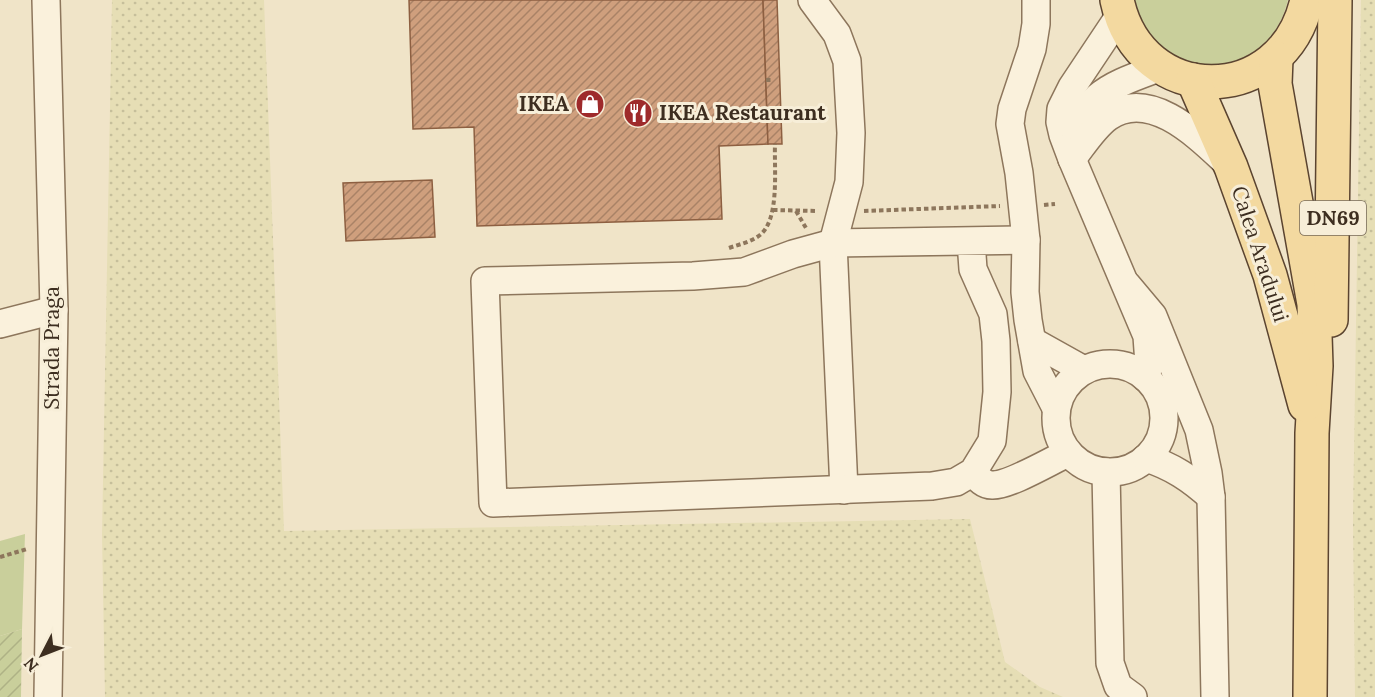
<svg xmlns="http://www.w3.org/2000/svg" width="1375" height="697" viewBox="0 0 1375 697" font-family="Lora,serif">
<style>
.farmland{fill:url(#farmland-dots)}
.green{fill:#c9cf9b}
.garden{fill:url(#garden-furrows)}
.building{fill:url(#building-hatch);stroke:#8d5f41;stroke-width:1.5}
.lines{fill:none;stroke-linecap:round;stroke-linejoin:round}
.minor-casing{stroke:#8d765c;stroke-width:30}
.major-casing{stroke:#5b4430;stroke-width:36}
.path{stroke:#8d765c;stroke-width:4;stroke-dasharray:4.5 3;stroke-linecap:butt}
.minor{stroke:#faf1dc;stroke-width:27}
.major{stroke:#f3d9a0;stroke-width:33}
.labels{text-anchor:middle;stroke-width:6;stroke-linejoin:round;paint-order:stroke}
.shield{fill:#f7eed8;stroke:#756857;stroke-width:1.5}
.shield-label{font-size:20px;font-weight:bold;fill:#3d2e20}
.poi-label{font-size:21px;font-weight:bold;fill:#3d2e20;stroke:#f7eed8;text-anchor:end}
.street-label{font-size:21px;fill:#3d2e20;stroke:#f7eed8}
</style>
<defs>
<pattern id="farmland-dots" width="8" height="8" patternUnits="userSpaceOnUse" patternTransform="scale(1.5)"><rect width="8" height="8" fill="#e6deb5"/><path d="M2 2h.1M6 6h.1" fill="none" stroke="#c6bf9b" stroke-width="1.8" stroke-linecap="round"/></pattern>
<pattern id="garden-furrows" width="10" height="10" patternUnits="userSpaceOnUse" patternTransform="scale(1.5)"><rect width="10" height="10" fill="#c9cf9b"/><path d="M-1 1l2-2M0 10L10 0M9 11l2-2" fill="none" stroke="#aeb285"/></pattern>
<pattern id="building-hatch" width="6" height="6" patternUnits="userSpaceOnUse" patternTransform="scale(1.5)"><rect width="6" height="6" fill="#cf9f7d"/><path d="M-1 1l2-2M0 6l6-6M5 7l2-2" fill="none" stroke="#a98266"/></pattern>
</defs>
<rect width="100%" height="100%" fill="#f0e4c8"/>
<g class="farmland">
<polygon points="112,0 264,0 284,531 970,519 1005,662 1040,687 1063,697 105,697 102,535"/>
<polygon points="1361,0 1375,0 1375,697 1355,697 1353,519"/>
</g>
<g class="green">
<path d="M 1135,0 L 1288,0 C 1267,87 1154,85 1135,0 Z"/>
<polygon points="25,534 22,629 0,636 0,541"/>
</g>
<polygon class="garden" points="22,629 21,697 0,697 0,636"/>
<g class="building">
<polygon points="409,0 763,0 768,144 719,146 722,219 477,226 474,127 413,129"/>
<polygon points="763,0 777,0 782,144 768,144"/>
<polygon points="432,180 435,237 346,241 343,183"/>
</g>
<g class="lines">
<g class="minor-casing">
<g id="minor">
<polyline points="46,0 54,310 48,697"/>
<polyline points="812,0 837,34 847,61 851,133 849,182 833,243 844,490"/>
<polyline points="1036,0 1036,24 1032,49 1012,109 1010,124 1019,173 1026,240 1025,292 1028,320 1037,371 1056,408"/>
<polyline points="1120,15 1072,87 1061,109 1060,122 1063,135 1072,159 1147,336 1149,364 1146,378"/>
<path d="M 1073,154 C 1079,94 1110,86 1161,67"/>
<path d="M 1072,159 C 1083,145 1094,127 1108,117 C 1150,87 1199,137 1227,163"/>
<polyline points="971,241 973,269 993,314 996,341 997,392 992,441 973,472 956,482 932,486 493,503 485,281 693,276 744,272 793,254 833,243 1026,240"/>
<polyline points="1127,285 1153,316 1199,430 1208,473 1211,497 1215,697"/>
<polyline points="0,324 54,310"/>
<polyline points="1032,341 1084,370"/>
<circle cx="1110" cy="418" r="54"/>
<path d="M 1146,458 C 1172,466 1191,479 1211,497"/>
<path d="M 973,472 C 978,478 983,485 992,485 C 1009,486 1052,460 1068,453"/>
<polyline points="1106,472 1110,663 1118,686 1133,697"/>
</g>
</g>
<g class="major-casing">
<g id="major">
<path d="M 1117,0 C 1140,109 1283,109 1307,0"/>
<polyline points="1276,58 1275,84 1314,304 1316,366 1312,433 1310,697"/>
<polyline points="1193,80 1231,167 1270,275 1305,405"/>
<polyline points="1331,320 1335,0"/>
</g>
</g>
<g class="path">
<polyline points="766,80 773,80"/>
<polyline points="1044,205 1055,204"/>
<polyline points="773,210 818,211"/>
<polyline points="796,211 806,228"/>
<polyline points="864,211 1000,206"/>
<path d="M 729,248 C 740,244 751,242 760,235 C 780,219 774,168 775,144"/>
<polyline points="0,557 27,549"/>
</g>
<use href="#minor" class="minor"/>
<use href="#major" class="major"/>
</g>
<defs>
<g id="shop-disc" transform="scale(1.5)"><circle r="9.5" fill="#9e2a2b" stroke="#f7eed8"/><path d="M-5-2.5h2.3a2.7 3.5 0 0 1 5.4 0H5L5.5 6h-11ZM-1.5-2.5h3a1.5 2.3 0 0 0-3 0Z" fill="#fff"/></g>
<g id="restaurant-disc" transform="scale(1.5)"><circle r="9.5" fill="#9e2a2b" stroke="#f7eed8"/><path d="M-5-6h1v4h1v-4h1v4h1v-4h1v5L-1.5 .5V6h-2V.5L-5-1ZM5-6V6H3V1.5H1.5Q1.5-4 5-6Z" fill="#fff"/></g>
</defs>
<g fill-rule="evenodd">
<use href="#shop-disc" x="590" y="104"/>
<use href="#restaurant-disc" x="638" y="113"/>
</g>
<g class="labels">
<rect class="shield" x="1300" y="201" width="66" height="34" rx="4.5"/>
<g class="shield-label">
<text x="1333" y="225">DN69</text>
</g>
<g class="poi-label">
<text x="569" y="111">IKEA</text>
<text x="659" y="120" text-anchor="start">IKEA Restaurant</text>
</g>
<g class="street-label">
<text transform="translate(1260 254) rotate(72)" y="7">Calea Aradului</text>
<text transform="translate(52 348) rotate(-90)" y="7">Strada Praga</text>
</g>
</g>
<g transform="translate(42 655) rotate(228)" stroke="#f7eed8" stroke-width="4.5" paint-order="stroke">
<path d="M0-4.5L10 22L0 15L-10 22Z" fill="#3d2e20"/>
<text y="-9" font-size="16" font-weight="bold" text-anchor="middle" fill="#3d2e20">N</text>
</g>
</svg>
